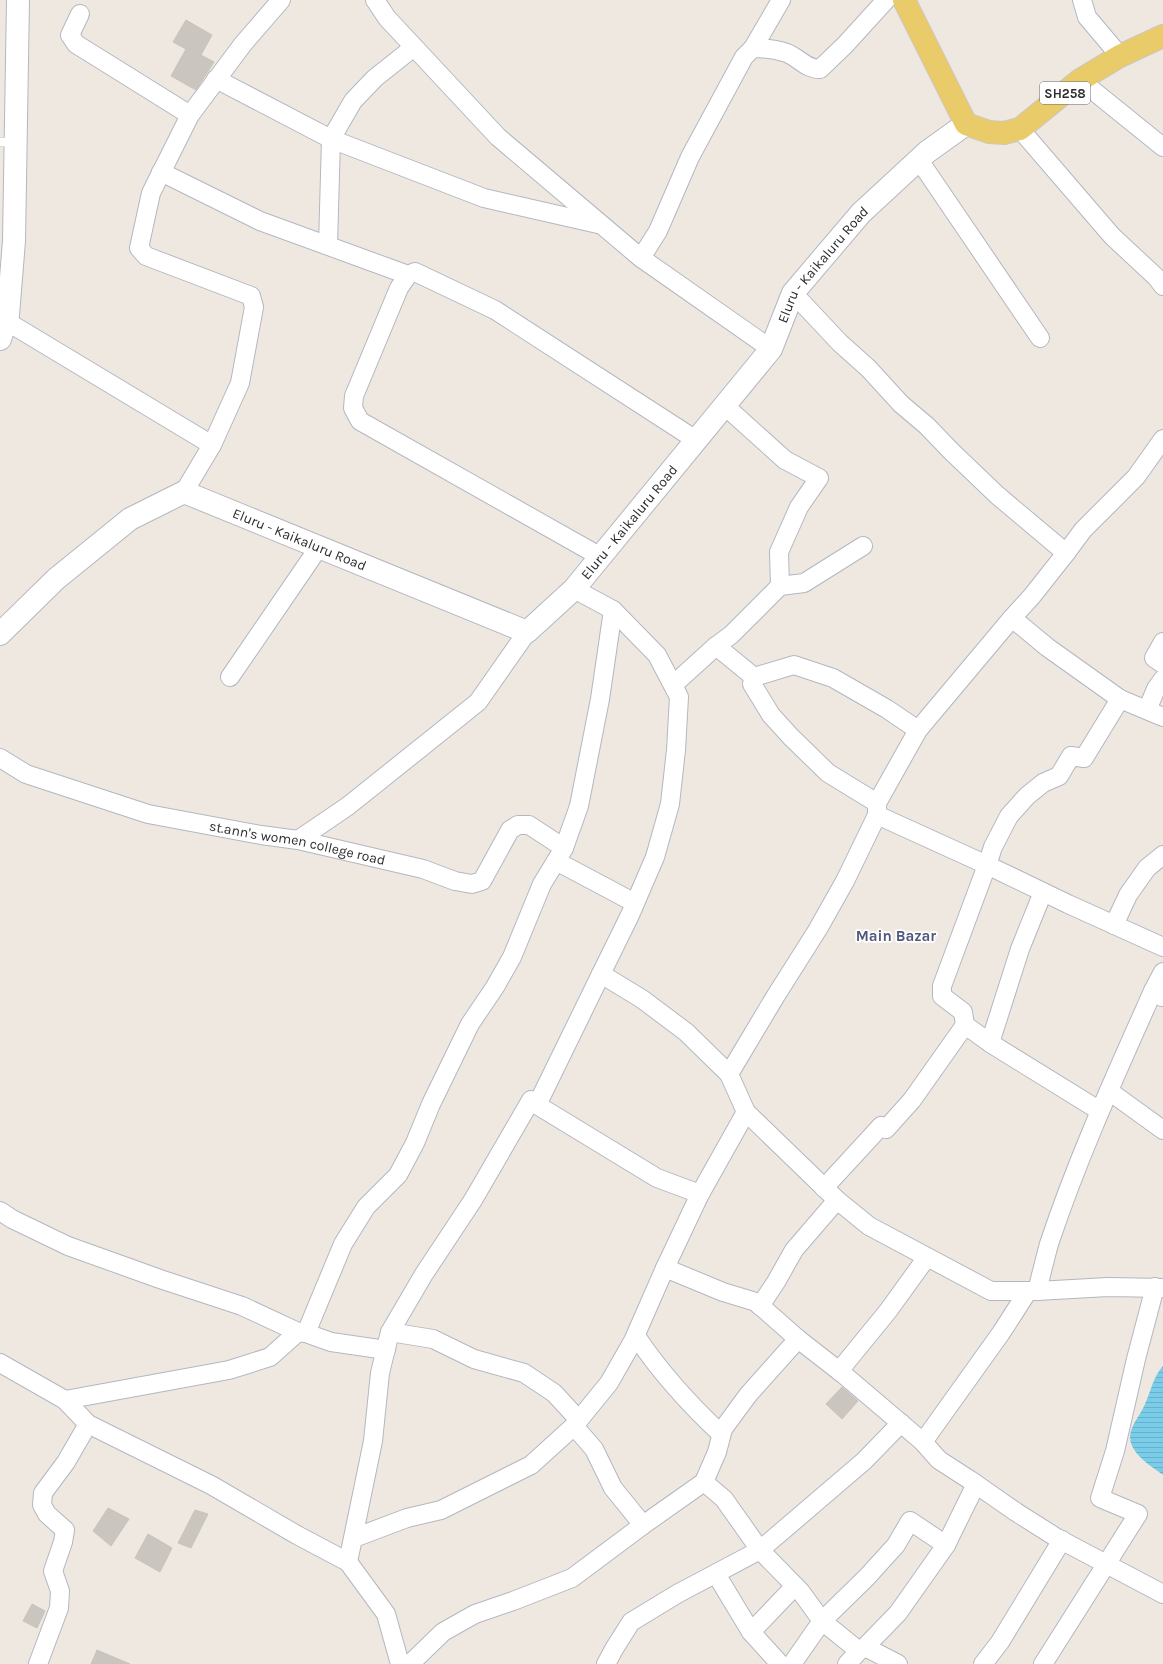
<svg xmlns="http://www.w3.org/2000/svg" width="1163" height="1664" viewBox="0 0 1163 1664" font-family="Karla,sans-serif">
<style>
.water{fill:url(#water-rules)}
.building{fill:#cac6bf;stroke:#c9c4ba}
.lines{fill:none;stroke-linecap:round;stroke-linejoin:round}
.lane-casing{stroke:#b4b7c0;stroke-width:10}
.street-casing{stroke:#b4b7c0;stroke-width:20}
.secondary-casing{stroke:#b4b7c0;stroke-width:24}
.primary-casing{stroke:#c8c8c8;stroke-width:24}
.lane{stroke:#fff;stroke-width:9}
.street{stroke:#fff;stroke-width:18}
.secondary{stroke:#fff;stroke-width:22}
.primary{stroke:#eacb69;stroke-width:22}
.labels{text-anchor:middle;stroke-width:3.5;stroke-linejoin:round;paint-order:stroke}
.shield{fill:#fff;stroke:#6c6c6c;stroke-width:1}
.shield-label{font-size:13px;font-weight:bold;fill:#2d2d2d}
.street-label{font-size:14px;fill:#2d2d2d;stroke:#fff}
.neighbourhood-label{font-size:15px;font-weight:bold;fill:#4f577c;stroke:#fff}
</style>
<defs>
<pattern id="water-rules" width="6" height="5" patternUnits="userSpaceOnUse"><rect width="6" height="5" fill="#7acde9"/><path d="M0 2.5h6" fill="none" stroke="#6ab0c8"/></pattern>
</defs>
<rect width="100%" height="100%" fill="#eee8e1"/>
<path class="water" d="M 1163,1366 L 1163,1475 C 1150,1465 1125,1451 1131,1431 C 1134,1421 1141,1414 1145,1404 C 1151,1391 1153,1377 1163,1366 Z"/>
<g class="building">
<polygon points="186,20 212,35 201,55 214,62 196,90 171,76 186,49 173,42"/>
<polygon points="842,1387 858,1401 842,1419 826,1404"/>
<polygon points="108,1508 129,1519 111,1546 93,1531"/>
<polygon points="195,1510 208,1514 191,1548 178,1543"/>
<polygon points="148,1534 172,1548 160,1572 135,1558"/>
<polygon points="32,1604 45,1611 37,1628 23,1621"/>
<polygon points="97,1650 130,1664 91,1664"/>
</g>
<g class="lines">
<g class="lane-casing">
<polyline id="lane" points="0,142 3,142"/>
</g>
<g class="street-casing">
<g id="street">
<polyline points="375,0 387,18 498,137 641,258 771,349"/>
<polyline points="1082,0 1087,17 1120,56"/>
<polyline points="80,14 70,35 76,44 190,115"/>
<polyline points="753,48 781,0"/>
<polyline points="216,79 331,139 484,198 598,224"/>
<polyline points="1080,80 1163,147"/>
<polyline points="1020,129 1112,236 1157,278 1163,286"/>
<polyline points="919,160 1040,338"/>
<polyline points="161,172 260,221 408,275"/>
<polyline points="328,245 331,139 353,101 375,78 414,47"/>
<path d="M 641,258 L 658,231 L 690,157 L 744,57 L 753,48 C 764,48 775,49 787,53 C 799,58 806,69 820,69 L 845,45 L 886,0"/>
<polyline points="793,293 840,343 868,368 901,404 927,426 951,451 997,495 1066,553 1083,530 1136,477 1163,439"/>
<polyline points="6,321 212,445 240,383 254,307 251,296 146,256 139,248 151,193 190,115 243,44 281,0"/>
<polyline points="725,406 785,460 819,478 799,507 779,552 780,586"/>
<polyline points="184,492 212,445"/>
<polyline points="1066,553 1032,596 1012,618 1047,647 1120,699 1163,717"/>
<polyline points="601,557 360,421 353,408 354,396 399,288 408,275 415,272 495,310 696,440"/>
<polyline points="574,589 613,610 657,655 679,697 676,750 670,804 655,857 630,915 601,974 642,999 686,1032 729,1074 775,997 818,929 845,881 877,815"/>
<polyline points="1163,642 1154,658 1163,664"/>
<polyline points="716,646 754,677"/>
<polyline points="230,677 319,547"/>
<polyline points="673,685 716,646 731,635 780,586 804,583 863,546"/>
<polyline points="1120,699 1084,758 1071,756 1059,776 1043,783 1027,796 1009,816 993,847 987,865 1068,904 1163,947"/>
<polyline points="1147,710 1156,689 1163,679"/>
<path id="s1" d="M 0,758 L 26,774 L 148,814 L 261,835 L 298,840 L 423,869 L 455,881 L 472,884 L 482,881 L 510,830 L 518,825 L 529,825 L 564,848"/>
<polyline points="877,803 828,773 791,737 771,715 752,684 754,677 794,665 833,678 887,709 918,730"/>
<polyline points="298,840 348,806 478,702 527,632"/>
<polyline points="556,861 635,903"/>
<polyline points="1114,925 1128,895 1147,868 1163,855"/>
<polyline points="601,974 537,1105 657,1178 700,1194 746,1112"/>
<polyline points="1162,997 1153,991 1163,972"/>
<polyline points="965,1025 990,1043 1020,949 1043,892"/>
<polyline points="990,1043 1100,1111"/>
<polyline points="729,1074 746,1112 837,1200 869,1226 991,1291 1037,1291 1108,1287 1163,1288"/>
<polyline points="1109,1091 1163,1130"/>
<polyline points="824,1188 881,1126 886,1129 912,1100 965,1025 963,1012 942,996 942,986 987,865 877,815 877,803 918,730 1012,618"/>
<polyline points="700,1194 665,1268 723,1292 756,1302 798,1339 843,1374 923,1442 939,1460 970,1480 1016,1512 1057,1538 1163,1594"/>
<polyline points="0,1211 12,1219 68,1246 160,1279 242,1306 298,1332 306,1333"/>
<path d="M 1037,1291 C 1041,1275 1045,1259 1049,1244 C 1078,1157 1116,1074 1153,991"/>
<polyline points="760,1306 776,1282 794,1250 837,1200"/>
<polyline points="390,1332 433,1339 474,1359 524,1373 554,1393 579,1420"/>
<path d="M 636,1336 C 660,1372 689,1404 721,1434"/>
<polyline points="386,1350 331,1342 306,1333 343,1244 366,1207 398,1175 415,1143 431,1104 470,1024 495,987 512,957 542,884 564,848 579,806 600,699 613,610"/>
<polyline points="0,1363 65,1400 88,1424 211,1485 297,1535 348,1562 386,1614 400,1664"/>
<polyline points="839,1371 888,1311 927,1257"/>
<polyline points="65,1400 229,1370 270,1357 298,1332"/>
<polyline points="923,1442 1001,1333 1028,1291"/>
<polyline points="704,1482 724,1499 760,1550 801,1592 822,1621 867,1577 896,1545 910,1521 946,1545 976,1484"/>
<polyline points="643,1525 704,1482 717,1452 723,1429 748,1395 798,1339"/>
<polyline points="354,1538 407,1518 441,1510 531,1465 574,1426"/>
<polyline points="348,1562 373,1441 380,1373 390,1332 424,1274 473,1200 531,1100 537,1105"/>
<polyline points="716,1574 751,1632 780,1664"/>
<polyline points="751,1632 795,1586"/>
<polyline points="865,1647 898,1613 946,1545"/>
<polyline points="38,1664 59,1608 60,1591 53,1571 63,1542 65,1530 47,1514 42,1505 43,1493 66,1462 88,1424"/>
<polyline points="410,1664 443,1632 475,1614 513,1601 572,1578 643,1525 613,1488 594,1449 574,1426 609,1383 633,1341 665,1268"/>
<polyline points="606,1664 614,1649 631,1622 677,1594 760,1550 864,1461 901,1423"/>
<polyline points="792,1664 822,1621 859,1651"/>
<polyline points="847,1664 859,1651 865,1647 898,1664"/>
<polyline points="983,1664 1000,1642 1062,1540"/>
<polyline points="1043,1664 1138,1514 1100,1498 1115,1451 1136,1359 1155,1287"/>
</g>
</g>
<g class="secondary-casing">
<g id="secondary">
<polyline points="0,339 8,315 14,241 18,0"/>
<path id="s2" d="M 0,634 L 56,579 L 130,519 L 184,492 L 527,632 L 574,589 L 771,349 L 793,293 L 861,213 L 927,152 L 966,124"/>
</g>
</g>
<g class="primary-casing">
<polyline id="primary" points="904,0 966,124 989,132 1004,133 1020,129 1080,80 1120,56 1163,36"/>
</g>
<use href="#lane" class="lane"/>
<use href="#street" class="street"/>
<use href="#secondary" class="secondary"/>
<use href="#primary" class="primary"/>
</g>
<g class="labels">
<rect class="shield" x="1040" y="82" width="50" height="22" rx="3"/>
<g class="shield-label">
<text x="1065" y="98">SH258</text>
</g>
<g class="street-label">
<text dy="5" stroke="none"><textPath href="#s2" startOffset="1079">Eluru - Kaikaluru Road</textPath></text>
<text dy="5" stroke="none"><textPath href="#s2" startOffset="755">Eluru - Kaikaluru Road</textPath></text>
<text dy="5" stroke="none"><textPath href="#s2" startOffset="359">Eluru - Kaikaluru Road</textPath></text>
<text dy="5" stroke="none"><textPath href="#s1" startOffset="311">st.ann's women college road</textPath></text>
</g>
<g class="neighbourhood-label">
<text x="896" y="941">Main Bazar</text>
</g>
</g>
</svg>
